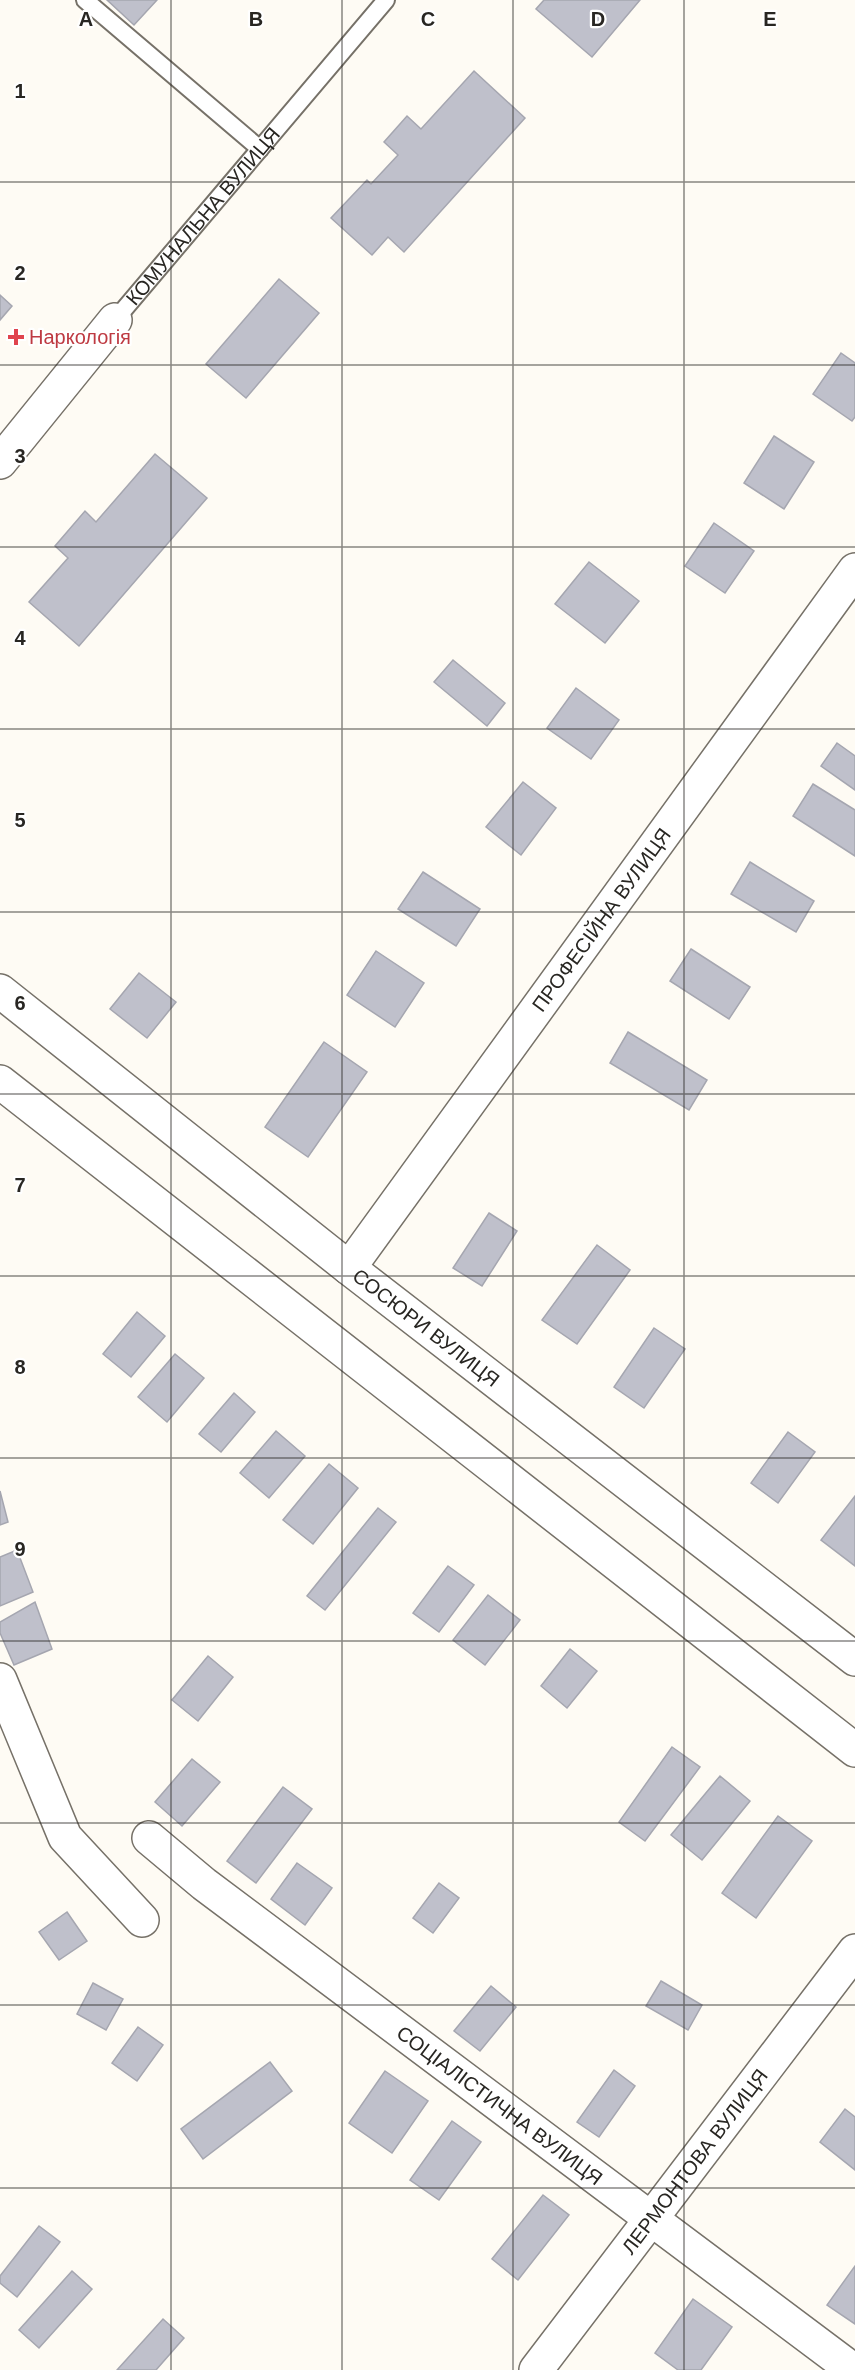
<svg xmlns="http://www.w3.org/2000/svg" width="855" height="2370" viewBox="0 0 855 2370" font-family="Helvetica,sans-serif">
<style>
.building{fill:#bfc0cb;stroke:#a5a6b0;stroke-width:1.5}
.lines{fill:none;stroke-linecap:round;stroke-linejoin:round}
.service-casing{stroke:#767168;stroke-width:20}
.minor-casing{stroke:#767168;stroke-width:36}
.tertiary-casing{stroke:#767168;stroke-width:36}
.service{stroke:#fff;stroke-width:16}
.minor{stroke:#fff;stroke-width:33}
.tertiary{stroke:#fff;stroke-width:33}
.grid{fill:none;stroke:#282622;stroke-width:1.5;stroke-opacity:0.55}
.health-dot{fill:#e0444e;stroke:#fff;stroke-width:2}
.labels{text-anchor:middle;stroke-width:4.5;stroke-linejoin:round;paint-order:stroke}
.street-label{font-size:20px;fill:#282622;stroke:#fff}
.health-label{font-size:20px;fill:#be3a42;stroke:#fff;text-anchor:start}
.grid-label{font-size:20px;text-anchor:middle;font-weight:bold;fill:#282622;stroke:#fff;stroke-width:4.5;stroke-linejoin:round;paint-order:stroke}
</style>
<rect width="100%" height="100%" fill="#fefbf4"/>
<g class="building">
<polygon points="107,0 157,0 134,25"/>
<polygon points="544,0 640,0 592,57 536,9"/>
<polygon points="474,71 525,118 404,252 388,237 372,255 331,218 367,180 371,184 398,155 384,142 407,116 421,129"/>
<polygon points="279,279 319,313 246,398 206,364"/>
<polygon points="0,295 12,306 0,320"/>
<polygon points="841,353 855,363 855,417 852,421 813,394"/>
<polygon points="774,436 814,462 784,509 744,483"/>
<polygon points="155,454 207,498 79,646 29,602 68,558 55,546 85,511 96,522"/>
<polygon points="714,523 754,551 725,593 685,566"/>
<polygon points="589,562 639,601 605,643 555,604"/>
<polygon points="453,660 505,703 487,726 434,682"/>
<polygon points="576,688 619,720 591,759 547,728"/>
<polygon points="837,743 855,756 855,790 821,766"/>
<polygon points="523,782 556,808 521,855 486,827"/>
<polygon points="813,784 855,810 855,856 793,816"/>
<polygon points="750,862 814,901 796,932 731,894"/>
<polygon points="423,872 480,909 456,946 398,909"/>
<polygon points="691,949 750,987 729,1019 670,981"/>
<polygon points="376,951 424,983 395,1027 347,995"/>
<polygon points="139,973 176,1002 147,1038 110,1009"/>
<polygon points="628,1032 707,1080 689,1110 610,1063"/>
<polygon points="324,1042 367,1072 308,1157 265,1127"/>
<polygon points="489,1213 517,1231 482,1286 453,1268"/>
<polygon points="597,1245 630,1270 577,1344 542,1320"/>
<polygon points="137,1312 165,1336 131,1377 103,1354"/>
<polygon points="654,1328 685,1349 644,1408 614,1387"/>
<polygon points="175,1354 204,1378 167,1422 138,1397"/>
<polygon points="234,1393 255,1412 221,1452 199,1434"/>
<polygon points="276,1431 305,1456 269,1498 240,1473"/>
<polygon points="788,1432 815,1452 778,1503 751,1483"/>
<polygon points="329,1464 358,1488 313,1544 283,1520"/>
<polygon points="0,1491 8,1522 0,1525"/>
<polygon points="855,1496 855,1566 821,1540"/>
<polygon points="378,1508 396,1522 325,1610 307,1596"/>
<polygon points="17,1550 33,1592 0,1606 0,1557"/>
<polygon points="448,1566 474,1585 439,1632 413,1613"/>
<polygon points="488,1595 520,1620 485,1665 453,1640"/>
<polygon points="35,1602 52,1649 14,1665 0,1633 0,1622"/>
<polygon points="570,1649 597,1671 567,1708 541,1686"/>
<polygon points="208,1656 233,1677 198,1721 172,1700"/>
<polygon points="672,1747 700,1767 645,1841 619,1822"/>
<polygon points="192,1759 220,1782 182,1826 155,1802"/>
<polygon points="720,1776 750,1801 702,1860 671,1835"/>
<polygon points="283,1787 312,1809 256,1883 227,1861"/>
<polygon points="778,1816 812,1841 756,1918 722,1893"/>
<polygon points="297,1863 332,1888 305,1925 271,1899"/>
<polygon points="439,1883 459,1898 433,1933 413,1918"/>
<polygon points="67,1912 87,1941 59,1960 39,1932"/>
<polygon points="661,1981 702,2005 688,2030 646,2006"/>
<polygon points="93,1983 123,1999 106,2030 77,2014"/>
<polygon points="491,1986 516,2007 480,2051 454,2031"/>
<polygon points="138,2027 163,2045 137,2081 112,2063"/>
<polygon points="270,2062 292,2091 203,2159 181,2129"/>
<polygon points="614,2070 635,2086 599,2137 577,2122"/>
<polygon points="385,2071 428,2101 392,2153 349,2123"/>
<polygon points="845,2109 855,2117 855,2170 820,2142"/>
<polygon points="452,2121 481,2142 439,2200 410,2180"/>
<polygon points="543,2195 569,2215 518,2280 492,2259"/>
<polygon points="39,2226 60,2242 17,2297 0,2283 0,2276"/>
<polygon points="855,2266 855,2324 827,2305"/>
<polygon points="72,2271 92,2289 39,2348 19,2330"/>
<polygon points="693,2299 732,2327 701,2370 678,2370 655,2353"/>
<polygon points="163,2319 184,2338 156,2370 117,2370"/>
</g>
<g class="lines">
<g class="service-casing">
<g id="service">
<polyline points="85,0 260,149"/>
<path id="s1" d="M 115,320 L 386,0"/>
</g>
</g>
<g class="minor-casing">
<g id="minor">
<polyline points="0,462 115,320"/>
<path id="s2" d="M 349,1268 L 855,570"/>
<polyline points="0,1680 65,1837 142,1920"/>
<path id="s3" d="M 149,1838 L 204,1884 L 853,2370"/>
<path id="s4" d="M 536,2370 L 855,1951"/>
</g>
</g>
<g class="tertiary-casing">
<g id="tertiary">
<path id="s5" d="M 0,991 L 349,1268 L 855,1659"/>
<polyline points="0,1082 855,1750"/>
</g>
</g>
<use href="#service" class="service"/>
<use href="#minor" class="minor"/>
<use href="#tertiary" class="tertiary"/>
</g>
<path class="grid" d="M 171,0 L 171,2370M 342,0 L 342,2370M 513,0 L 513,2370M 684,0 L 684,2370M 0,182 L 855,182M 0,365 L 855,365M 0,547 L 855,547M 0,729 L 855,729M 0,912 L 855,912M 0,1094 L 855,1094M 0,1276 L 855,1276M 0,1458 L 855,1458M 0,1641 L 855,1641M 0,1823 L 855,1823M 0,2005 L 855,2005M 0,2188 L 855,2188"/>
<path class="health-dot" d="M13 328h6v6h6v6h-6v6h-6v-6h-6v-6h6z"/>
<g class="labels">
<g class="street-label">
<text dy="7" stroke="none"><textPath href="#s1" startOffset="136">КОМУНАЛЬНА ВУЛИЦЯ</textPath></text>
<text dy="7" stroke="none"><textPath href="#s2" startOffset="430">ПРОФЕСІЙНА ВУЛИЦЯ</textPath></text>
<text dy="7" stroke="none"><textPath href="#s5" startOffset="543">СОСЮРИ ВУЛИЦЯ</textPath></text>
<text dy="7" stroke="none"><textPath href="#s3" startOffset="441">СОЦІАЛІСТИЧНА ВУЛИЦЯ</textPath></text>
<text dy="7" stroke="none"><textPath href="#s4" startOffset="262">ЛЕРМОНТОВА ВУЛИЦЯ</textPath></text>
</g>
<g class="health-label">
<text x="29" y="344">Наркологія</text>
</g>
</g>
<g class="grid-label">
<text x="86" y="26">A</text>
<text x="256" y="26">B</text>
<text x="428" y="26">C</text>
<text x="598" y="26">D</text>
<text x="770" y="26">E</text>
<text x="20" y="98">1</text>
<text x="20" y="280">2</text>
<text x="20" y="463">3</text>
<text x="20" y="645">4</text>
<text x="20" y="827">5</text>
<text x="20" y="1010">6</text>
<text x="20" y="1192">7</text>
<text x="20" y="1374">8</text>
<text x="20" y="1556">9</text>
</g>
</svg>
